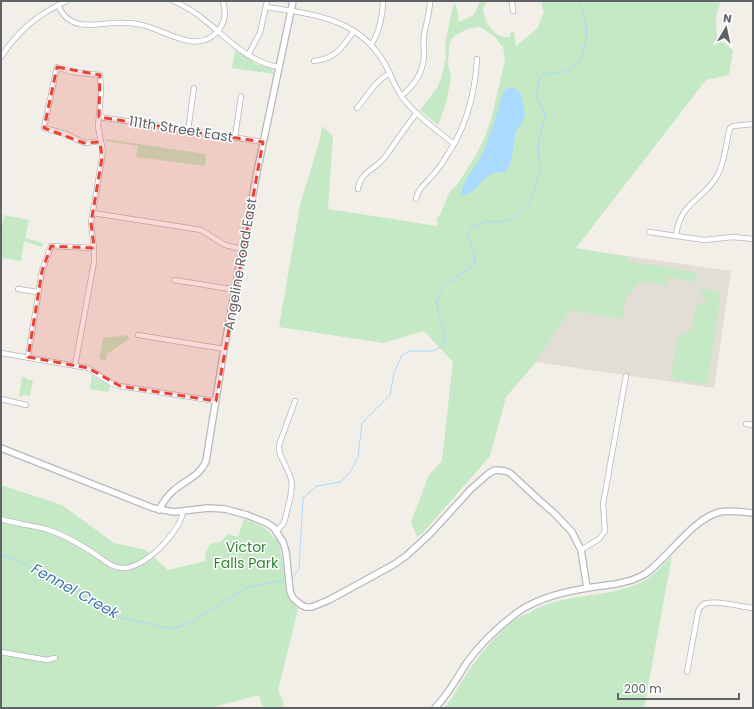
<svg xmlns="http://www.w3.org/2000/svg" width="754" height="709" viewBox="0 0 754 709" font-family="Poppins,sans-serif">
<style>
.education{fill:#e1ded6}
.green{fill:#c5e8c5}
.water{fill:#aadaff}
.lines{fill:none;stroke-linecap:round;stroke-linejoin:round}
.stream{stroke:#aadaff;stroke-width:1}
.minor-casing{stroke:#b5b8bc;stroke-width:6}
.tertiary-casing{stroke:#b5b8bc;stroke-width:8}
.minor{stroke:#fff;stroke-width:4.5}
.tertiary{stroke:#fff;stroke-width:5.5}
.marked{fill:#ea4335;fill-opacity:0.2;stroke:#ea4335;stroke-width:3;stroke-dasharray:8 5;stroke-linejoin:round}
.labels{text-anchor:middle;stroke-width:3;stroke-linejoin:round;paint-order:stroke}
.street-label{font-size:14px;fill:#5f6368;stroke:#fff}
.park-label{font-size:14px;fill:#348238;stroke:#fff}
.water-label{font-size:15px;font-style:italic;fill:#4174aa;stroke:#fff}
</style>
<rect width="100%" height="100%" fill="#f1efe8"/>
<polygon class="education" points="607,253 731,271 714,388 536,362"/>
<g class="green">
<path d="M 480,1 L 486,1 L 485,7 L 483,7 C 484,21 493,39 510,37 L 511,31 L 514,32 L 516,46 L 537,29 L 544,12 L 541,1 L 721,1 L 716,17 L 717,38 L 733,50 L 729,75 L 706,80 L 576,248 L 629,257 L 626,261 L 696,272 L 695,282 L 668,277 L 666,285 L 648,282 L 638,283 L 626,298 L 622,319 L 570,310 L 536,362 L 506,397 L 490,456 L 422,534 L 417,537 L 411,522 L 429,475 L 442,461 L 453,362 L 424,331 L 383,343 L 279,327 L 300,205 L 320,139 L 322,126 L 333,136 L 328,209 L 437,226 L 438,221 L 436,220 L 441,213 L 449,193 L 457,185 L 475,157 L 484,139 L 491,120 L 505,60 L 503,47 L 494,36 L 480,27 L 467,29 L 456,35 L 452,39 L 449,46 L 448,64 L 451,77 L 449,88 L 446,104 L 438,125 L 420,110 L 437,88 L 441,79 L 446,56 L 445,45 L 453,5 L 456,4 L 459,22 L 474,15 Z"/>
<polygon points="235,50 256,64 272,69 274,74 232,68"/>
<polygon points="105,139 206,154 205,166 136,157 138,146 106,141"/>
<polygon points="4,215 29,220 25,238 43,243 42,247 24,241 21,261 1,258 1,234"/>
<polygon points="703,289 721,293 707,384 673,379 671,377 678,338 692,329 696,306 698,304 705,304 706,299 701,298"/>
<polygon points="127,335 129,339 107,354 106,360 99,359 103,338"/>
<polygon points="92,375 110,386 108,392 90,389"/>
<polygon points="22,377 27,378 27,380 33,380 30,396 23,395 19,397"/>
<path d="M 1,485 L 62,505 L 114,543 L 146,550 L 168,570 L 206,561 L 205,554 L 210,544 L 220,542 L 228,534 L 238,537 L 244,519 C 251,522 261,524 267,530 C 271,534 272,537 278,540 C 280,549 282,557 283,565 C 287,586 283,591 298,609 L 278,690 L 284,704 L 282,708 L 263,708 L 259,695 L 210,708 L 1,708 Z"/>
<path d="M 672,556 L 644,708 L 444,708 C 452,700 455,691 461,683 C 472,664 495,635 512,622 C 517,618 524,615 530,612 C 566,591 613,600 647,579 C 656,573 664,563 672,556 Z"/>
</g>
<path class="water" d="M 510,87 L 515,88 L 521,94 L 525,115 L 523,120 L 516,131 L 510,165 L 505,172 C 480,171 480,194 462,195 L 461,193 C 464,179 476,167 482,155 C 491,135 497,113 503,92 L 506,89 Z"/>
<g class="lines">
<g class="stream">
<polyline points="1,554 44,572 83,593 115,616 167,628 175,628 190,623 246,588 283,580"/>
<polyline points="292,578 299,569 303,498 317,486 340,482 349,474 358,457 362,423 390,395 394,373 402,355 411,351 433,351 444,345 445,337 436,302 445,285 474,265 475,256 468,234 470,228 486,221 498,222 514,218 528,205 535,188 540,171 538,145 545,115 536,95 540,77 544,74 564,72 579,63 583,55 587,32 585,18 580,1"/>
</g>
<g class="minor-casing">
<g id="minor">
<path d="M 173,1 C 213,16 235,60 279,67"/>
<polyline points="512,1 513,11"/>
<path d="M 58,5 C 71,36 100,21 125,23 C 134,23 144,25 152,28 C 172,35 199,52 217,32 C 226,22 226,13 223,1"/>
<path d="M 266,7 C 291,11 322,14 345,26 C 363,35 378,50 387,68 C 393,80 397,92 406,102 C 420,119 438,131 454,144"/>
<path d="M 371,45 C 379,33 383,15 383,1"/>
<polyline points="248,55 260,33 267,1"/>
<path d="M 1,57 C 17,32 39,13 67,1"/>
<path d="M 314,61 C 335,59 343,47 354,31"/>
<path d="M 401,96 C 414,86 423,73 424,56 C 424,49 423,42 424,35 C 426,23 430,13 430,1"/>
<path d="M 357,108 C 369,95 373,82 390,73"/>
<polyline points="99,117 188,130 263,142"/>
<polyline points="188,130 194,88"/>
<polyline points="235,137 241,96"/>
<path d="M 358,189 C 360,172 376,169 385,157 C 396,142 405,127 417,113"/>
<path d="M 416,199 C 418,188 425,185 431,177 C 437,171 442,164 446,157 C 466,128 475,94 477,59"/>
<polyline points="93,213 195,229 201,230 225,245 242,249"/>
<polyline points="649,232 704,240 733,237 753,239"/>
<path d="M 676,236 C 680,201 703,201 717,176 C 726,161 725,144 730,128 L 733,126 L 753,124"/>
<polyline points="174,280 236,290"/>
<polyline points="18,289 38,292"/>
<polyline points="138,335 224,349"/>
<polyline points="1,353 88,368 111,383 120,386 216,401"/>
<polyline points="28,357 42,271 51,246 94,248"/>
<polyline points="75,366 94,262 94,248 91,223 102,158 103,151 98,127 101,92 100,75 72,72 57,67 44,128 66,134 84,143 100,141"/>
<polyline points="1,399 26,405"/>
<polyline points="746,424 753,425"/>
<path d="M 1,519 C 16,524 31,525 46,529 C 62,534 78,543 92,552 C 102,558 110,567 122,568 C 143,570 181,532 183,511"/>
<path d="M 276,532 L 283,524 L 285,520 C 287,507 294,491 291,479 C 288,467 278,457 279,445 L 295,401"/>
<polyline points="581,550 599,539 605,531 603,504 626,376"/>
<polyline points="1,652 47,660 55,658"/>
<path d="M 687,672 L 698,612 C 699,609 701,606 704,604 C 714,599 741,607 753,608"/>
</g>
</g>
<g class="tertiary-casing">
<g id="tertiary">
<polyline points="1,448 153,508 174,512 208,508 225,509 247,515 267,523 274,528 283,542 286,552 290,591 293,598 301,605 306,607 312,607 329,600 393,565 406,556 430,534 471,489 488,474 495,470 505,471 510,473 539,500 554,513 572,532 581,550 587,588"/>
<path d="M 159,510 C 163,502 167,496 174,490 C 186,480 200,476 206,461 L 224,349 L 257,172 L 293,1"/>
<path d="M 435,708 C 449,694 457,677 468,661 C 482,642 499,626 518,612 C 539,597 568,591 593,587 C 610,585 630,583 645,574 C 668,558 693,518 720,512 C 730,510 742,512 753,513"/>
</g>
</g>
<use href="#minor" class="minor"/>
<use href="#tertiary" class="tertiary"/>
</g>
<path class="marked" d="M 57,67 L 100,75 L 99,117 L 263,142 L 216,401 L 120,386 L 88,368 L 28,357 L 42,271 L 51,246 L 94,248 L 91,223 L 102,158 L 100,142 L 84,143 L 44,128 Z"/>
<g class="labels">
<g class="street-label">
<text transform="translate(181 129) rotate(9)" y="5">111th Street East</text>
<text transform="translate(240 264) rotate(-80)" y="5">Angeline Road East</text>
</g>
<g class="park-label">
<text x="246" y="552">Victor<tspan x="246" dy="16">Falls Park</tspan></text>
</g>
<g class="water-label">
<text transform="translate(75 591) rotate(29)" y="5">Fennel Creek</text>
</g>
</g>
<rect width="754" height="709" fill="none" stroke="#5f6368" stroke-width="4"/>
<g transform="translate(726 28) rotate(9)" stroke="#ffffff" stroke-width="3" paint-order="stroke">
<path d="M0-3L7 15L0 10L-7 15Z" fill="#5f6368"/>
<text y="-6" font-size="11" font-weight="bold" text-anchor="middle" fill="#5f6368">N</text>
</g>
<path d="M618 693v6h121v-6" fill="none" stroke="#5f6368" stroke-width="2"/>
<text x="624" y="693" font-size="12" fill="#5f6368" stroke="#ffffff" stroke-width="3" paint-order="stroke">200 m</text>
</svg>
